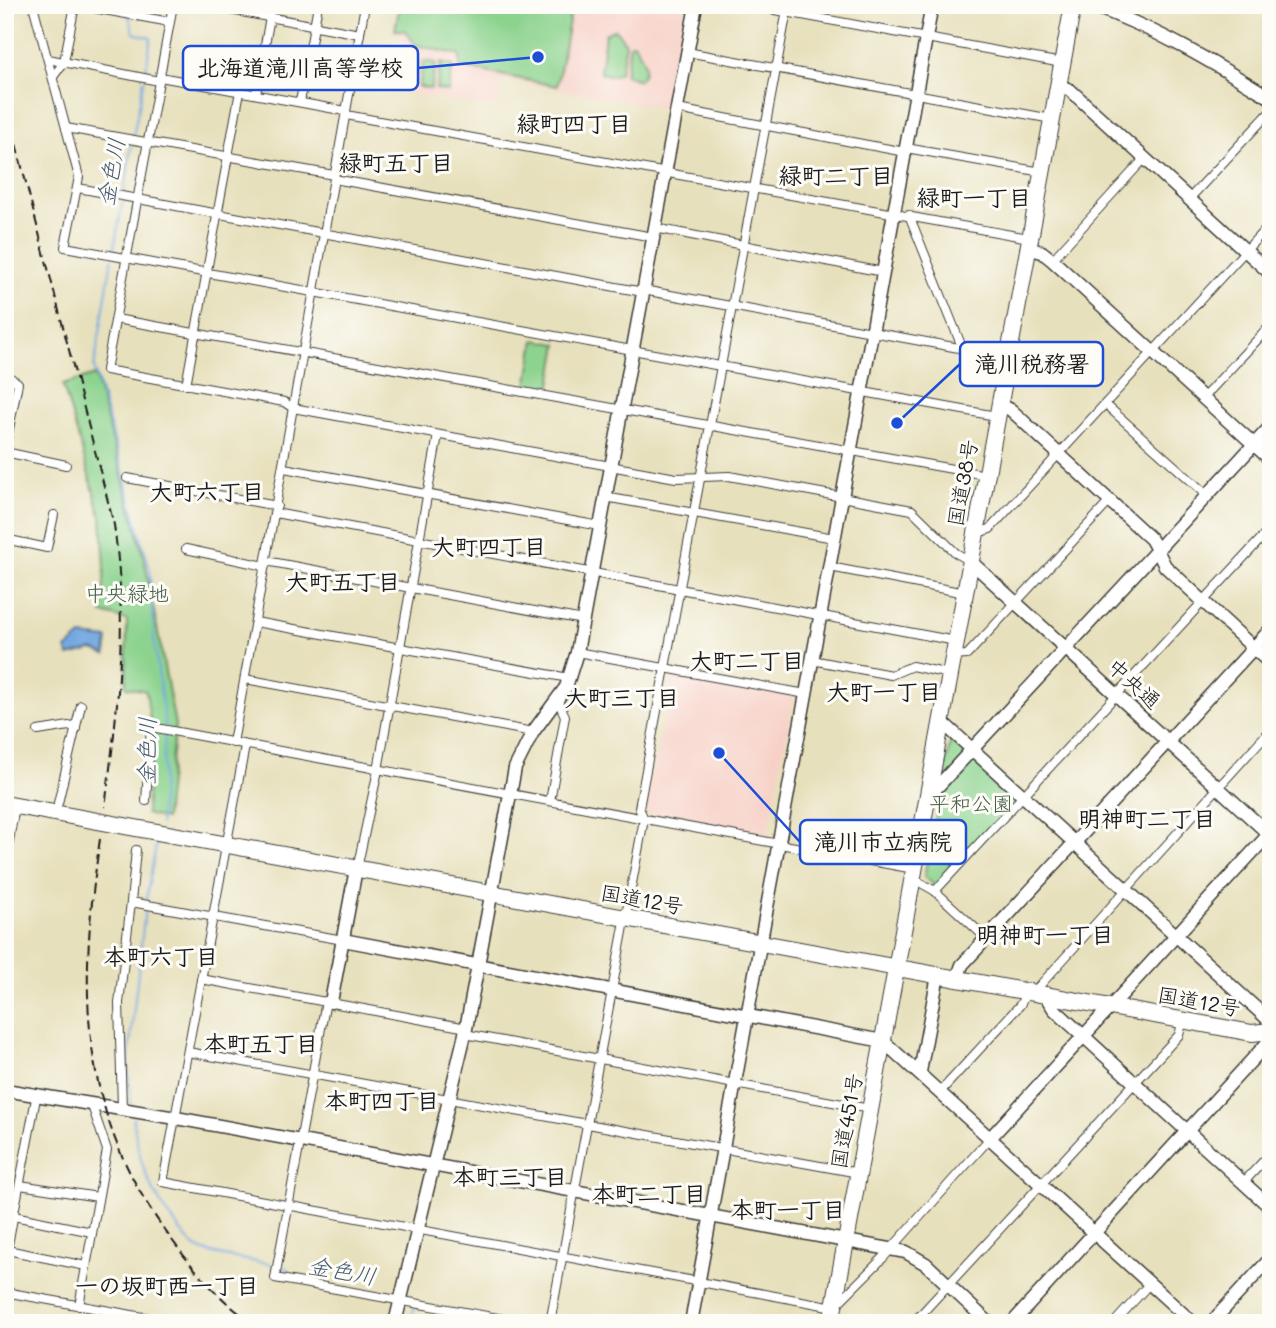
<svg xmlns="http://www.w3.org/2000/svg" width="1276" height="1328" viewBox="0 0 1276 1328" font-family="Mali,'Klee One',sans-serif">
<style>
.built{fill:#f7d1c8}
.green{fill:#8cd38e;stroke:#547855;stroke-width:2}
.water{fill:#75a8e1;stroke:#48627e;stroke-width:2}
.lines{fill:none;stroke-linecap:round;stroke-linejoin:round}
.stream{stroke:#75a8e1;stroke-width:2}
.street-casing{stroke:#3a3934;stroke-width:10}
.secondary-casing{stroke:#3a3934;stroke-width:15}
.highway-casing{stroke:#3a3934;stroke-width:18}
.street{stroke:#fff;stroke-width:8}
.secondary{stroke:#fff;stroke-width:12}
.highway{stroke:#fff;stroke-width:16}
.rail{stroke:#1c1c1c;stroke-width:2;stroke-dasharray:10 5;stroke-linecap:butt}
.labels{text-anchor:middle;stroke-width:6;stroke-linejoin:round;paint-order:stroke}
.street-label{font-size:21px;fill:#1c1c1c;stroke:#fdfcf7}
.park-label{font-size:21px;fill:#435c44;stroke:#fdfcf7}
.neighbourhood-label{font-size:23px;font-weight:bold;fill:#1c1c1c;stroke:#fdfcf7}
.water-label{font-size:23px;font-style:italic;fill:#445b75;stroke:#fdfcf7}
.leader{fill:none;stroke:#1d4ed8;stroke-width:2.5}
.callout-dot{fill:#1d4ed8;stroke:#fdfcf7;stroke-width:2.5}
.callout{fill:#fdfcf7;stroke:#1d4ed8;stroke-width:2.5}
.callout-label{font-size:23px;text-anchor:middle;font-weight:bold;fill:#1c1c1c}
</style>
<rect width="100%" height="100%" fill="#fdfcf7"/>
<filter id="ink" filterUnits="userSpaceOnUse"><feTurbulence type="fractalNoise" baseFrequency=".0143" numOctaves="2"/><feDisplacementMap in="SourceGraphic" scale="14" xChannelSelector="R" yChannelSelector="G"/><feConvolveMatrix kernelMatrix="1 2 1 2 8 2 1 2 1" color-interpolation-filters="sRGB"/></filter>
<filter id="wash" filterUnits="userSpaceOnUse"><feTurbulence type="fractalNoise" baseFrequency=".00686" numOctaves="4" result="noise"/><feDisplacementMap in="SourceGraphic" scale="28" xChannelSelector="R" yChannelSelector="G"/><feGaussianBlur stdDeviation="1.57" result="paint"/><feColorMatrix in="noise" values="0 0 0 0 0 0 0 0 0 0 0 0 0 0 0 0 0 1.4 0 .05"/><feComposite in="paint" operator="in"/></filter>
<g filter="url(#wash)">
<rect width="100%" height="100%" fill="#e7e0bc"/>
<g class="built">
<polygon points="398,5 686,5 667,109 503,79 497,108 392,91 403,35 393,32"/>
<polygon points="673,674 794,697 768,835 646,813 644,809"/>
</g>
<g class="green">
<polygon points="400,5 572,5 557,86 460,67 460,55 416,45 405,31 395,30"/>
<polygon points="615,29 626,44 620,72 613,76 600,73 605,34"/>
<path d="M 634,43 C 641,55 651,68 639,80 L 625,75 L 630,44 Z"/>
<polygon points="407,58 419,60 414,86 402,84"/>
<polygon points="424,61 436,63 431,89 419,87"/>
<polygon points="441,63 453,66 448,92 436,89"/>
<polygon points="535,340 558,344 550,391 527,387"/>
<polygon points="95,375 144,557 175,725 165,819 146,814 151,727 146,691 126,687 127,620 102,613 105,567 102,520 63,385"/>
<polygon points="951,737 1016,802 937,887 924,877"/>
</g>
<polygon class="water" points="81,636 108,639 106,655 93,650 69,656 66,649"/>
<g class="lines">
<g class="stream">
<polyline points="129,16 134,33 151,38 145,75"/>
<polyline points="133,137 144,80"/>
<polyline points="124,192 132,142"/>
<polyline points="113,254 123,201"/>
<polyline points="112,259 94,368 150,570 154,640 165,726"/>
<polyline points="160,824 165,732"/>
<polyline points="146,900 157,840"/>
<polyline points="131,1105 128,1063 145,909"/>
<path d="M 133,1118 C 139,1164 148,1189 177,1226 C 184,1235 190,1245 200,1249 C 222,1259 251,1259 274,1265"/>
<polyline points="280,1266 288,1269 288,1276"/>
<polyline points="411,1323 414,1307"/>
</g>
</g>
</g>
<g filter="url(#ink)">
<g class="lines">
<g class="street-casing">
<g id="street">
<polyline points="33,5 79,177 65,247 996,416"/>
<polyline points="77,5 170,22"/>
<polyline points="173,5 106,370 284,402 293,408 676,478 729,476 912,510 956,553 970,561"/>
<polyline points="203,5 360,34"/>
<polyline points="748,5 1062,63"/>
<polyline points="268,17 270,5"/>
<polyline points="687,52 1052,119"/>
<polyline points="48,59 159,81"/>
<polyline points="53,77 64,62 75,5"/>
<polyline points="160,77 346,111"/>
<polyline points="256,94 270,17"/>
<polyline points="300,102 318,5"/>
<polyline points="677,109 905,152"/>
<polyline points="346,115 1029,238"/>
<polyline points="66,128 334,175"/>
<polyline points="906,148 1042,172"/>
<polyline points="334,179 653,237"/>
<polyline points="78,188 643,292"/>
<polyline points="1189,199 1271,111"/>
<polyline points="909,215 962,347"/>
<polyline points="655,228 883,272"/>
<polyline points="1052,260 1145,158"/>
<polyline points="643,290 1008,357"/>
<polyline points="116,319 986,475"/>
<polyline points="5,374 18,383 5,449"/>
<polyline points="186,385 240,91"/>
<polyline points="1203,398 1271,325"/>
<polyline points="1105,404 1207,495"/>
<polyline points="5,452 66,465"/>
<polyline points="284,468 600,526"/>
<polyline points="127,478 277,506"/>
<polyline points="605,497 834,538"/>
<polyline points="275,513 956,641"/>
<polyline points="975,534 990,529 1271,223"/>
<polyline points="5,539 47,548 54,515"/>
<polyline points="186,549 265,566"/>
<polyline points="266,561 583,620"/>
<polyline points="830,567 965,593"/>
<polyline points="255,622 569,678"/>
<polyline points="577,652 806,694"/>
<polyline points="954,656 967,655 1111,500"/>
<polyline points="812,660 891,675 912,666 949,674"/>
<polyline points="245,679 533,732"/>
<polyline points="38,731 69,726 76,729"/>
<polyline points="233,743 365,5"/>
<polyline points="245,746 163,1182 834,1307 883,1258 991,1137"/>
<polyline points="146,801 151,727 914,869"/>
<polyline points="550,801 565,716 558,701"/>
<polyline points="58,803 81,705"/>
<polyline points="5,864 15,806"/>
<polyline points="357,869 378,770 438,435"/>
<polyline points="912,878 935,891 987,939"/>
<polyline points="5,886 5,904"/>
<polyline points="935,891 1271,528"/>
<polyline points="131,902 136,850"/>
<polyline points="201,979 467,1028"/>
<polyline points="1033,993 1271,729"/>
<polyline points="326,1001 275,1278 526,1323"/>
<polyline points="465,1034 870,1109"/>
<polyline points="188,1052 859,1173"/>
<polyline points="940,1092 1020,1005 1027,992"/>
<polyline points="122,1108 119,1003 131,902 343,940"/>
<polyline points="1243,1183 1271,1153"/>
<polyline points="20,1185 98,1197"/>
<polyline points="14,1216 92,1232"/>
<polyline points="7,1250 86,1266"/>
<polyline points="5,1260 37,1093"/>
<polyline points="5,1292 176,1323"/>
<polyline points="79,1306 107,1150 91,1103"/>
<polyline points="550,1323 644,819 639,808 788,5"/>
<polyline points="913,1323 1179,1035 1183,1020"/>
<polyline points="1114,1323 1150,1283"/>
</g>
</g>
<g class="secondary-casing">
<g id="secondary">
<path d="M 1090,5 C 1154,27 1214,63 1271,98"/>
<polyline points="1058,85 1070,90 1271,274"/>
<polyline points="1027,248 1042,252 1052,260 1271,460"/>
<polyline points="1271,426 1157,550 1165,566 1271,664"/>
<polyline points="970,561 1271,836"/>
<polyline points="941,721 1271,1022"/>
<polyline points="927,798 1157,550 1151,539 1011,410 999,404"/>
<polyline points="343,940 883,1041 1193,1323"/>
<polyline points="957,979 962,965 1271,629"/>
<polyline points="1045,995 1054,1009 1271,1208"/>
<polyline points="331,1002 356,869"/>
<polyline points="920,1072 938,975"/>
<polyline points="5,1090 176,1118 906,1252 926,1264 989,1323"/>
<polyline points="991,1137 1271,832"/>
<polyline points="395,1323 465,1034 515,768 533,732 566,687 577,652 696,5"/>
<polyline points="691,1323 932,5"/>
<polyline points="1012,1323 1271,1039"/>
<polyline points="1211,1323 1271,1258"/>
</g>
</g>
<g class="highway-casing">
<g id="highway">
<polyline points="5,804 1252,1033 1271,1031"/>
<polyline points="831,1323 1073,5"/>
</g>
</g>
<use href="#street" class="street"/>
<use href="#secondary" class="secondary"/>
<use href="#highway" class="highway"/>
<g class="rail">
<path d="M 5,101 L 114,525 C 128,625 118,708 105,807"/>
<path d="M 100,839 C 78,987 77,1115 172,1240 C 195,1271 221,1302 253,1323"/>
</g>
</g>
</g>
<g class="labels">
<g class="street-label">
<text transform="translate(963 483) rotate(-80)" y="7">国道38号</text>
<text transform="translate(1134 684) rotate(42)" y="7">中央通</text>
<text transform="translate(642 900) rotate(10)" y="7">国道12号</text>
<text transform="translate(1199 1002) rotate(10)" y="7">国道12号</text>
<text transform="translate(847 1121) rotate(-80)" y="7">国道451号</text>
</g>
<g class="park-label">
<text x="127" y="601">中央緑地</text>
<text x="971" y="811">平和公園</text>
</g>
<g class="neighbourhood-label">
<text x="574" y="132">緑町四丁目</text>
<text x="396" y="171">緑町五丁目</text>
<text x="836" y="184">緑町二丁目</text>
<text x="974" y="206">緑町一丁目</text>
<text x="207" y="500">大町六丁目</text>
<text x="489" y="555">大町四丁目</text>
<text x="343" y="590">大町五丁目</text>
<text x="747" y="669">大町二丁目</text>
<text x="884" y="700">大町一丁目</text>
<text x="622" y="706">大町三丁目</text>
<text x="1147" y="827">明神町二丁目</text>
<text x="1045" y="943">明神町一丁目</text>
<text x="161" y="965">本町六丁目</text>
<text x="261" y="1052">本町五丁目</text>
<text x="382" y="1109">本町四丁目</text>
<text x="510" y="1185">本町三丁目</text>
<text x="649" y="1202">本町二丁目</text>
<text x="788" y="1218">本町一丁目</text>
<text x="167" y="1294">一の坂町西一丁目</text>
</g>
<g class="water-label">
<text transform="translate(111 172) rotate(-80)" y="8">金色川</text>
<text transform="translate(147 751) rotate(-89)" y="8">金色川</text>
<text transform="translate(342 1271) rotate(10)" y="8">金色川</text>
</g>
</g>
<path class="leader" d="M538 57L418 68M897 423L960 364M719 753L800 842"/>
<g class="callout-dot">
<circle cx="538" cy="57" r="7"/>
<circle cx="897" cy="423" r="7"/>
<circle cx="719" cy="753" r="7"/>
</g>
<g class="callout">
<rect x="183" y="46" width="235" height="44" rx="7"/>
<rect x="960" y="342" width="143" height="44" rx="7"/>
<rect x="800" y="820" width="166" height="44" rx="7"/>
</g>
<g class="callout-label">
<text x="300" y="76">北海道滝川高等学校</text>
<text x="1032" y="372">滝川税務署</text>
<text x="883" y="850">滝川市立病院</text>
</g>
<rect width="1276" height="1328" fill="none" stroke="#fdfcf7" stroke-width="28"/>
</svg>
